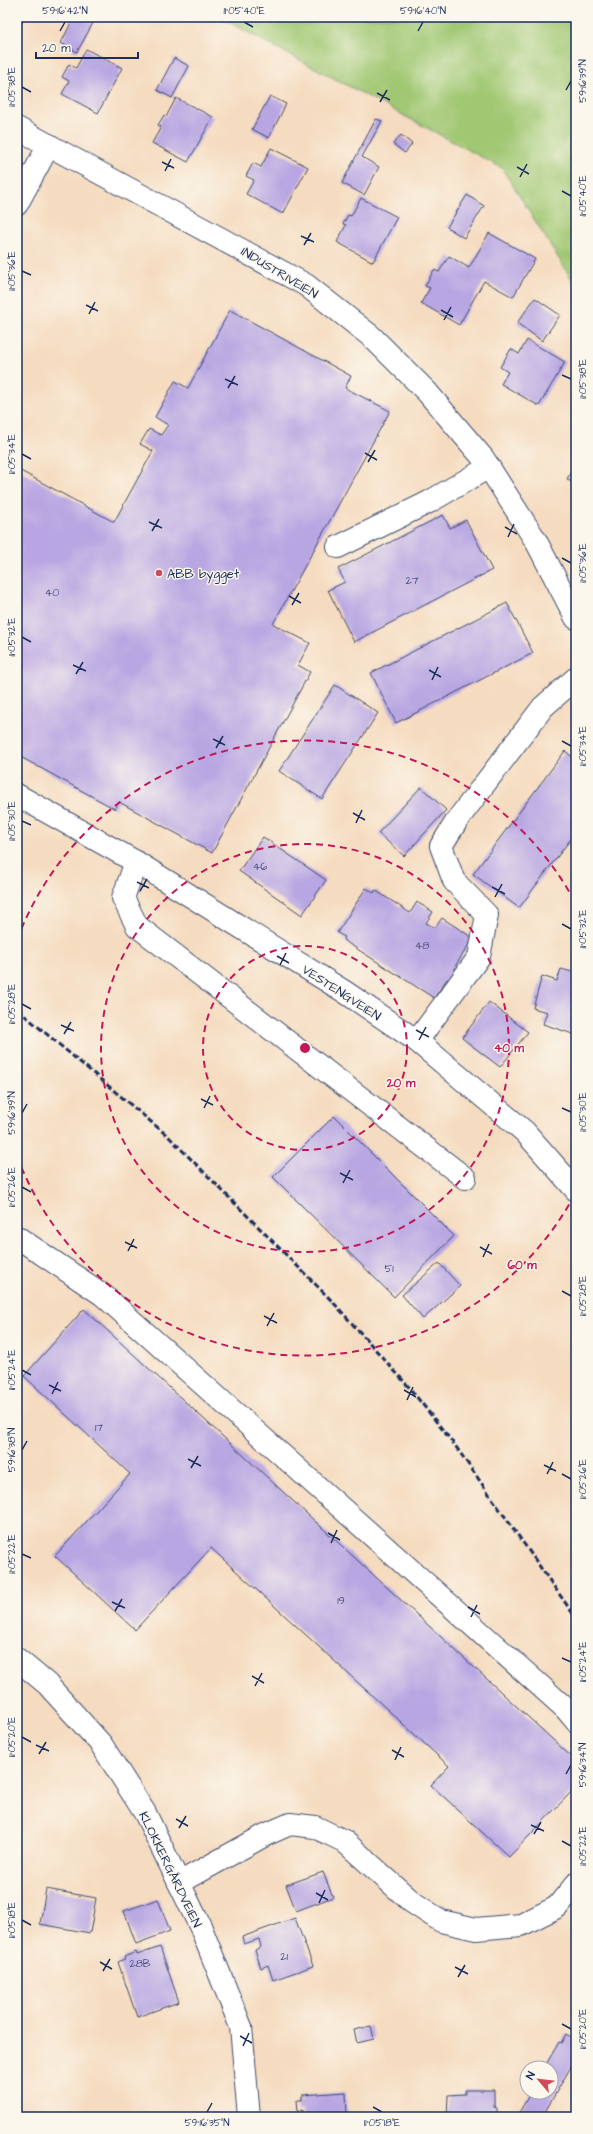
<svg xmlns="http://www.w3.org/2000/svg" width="593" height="2134" viewBox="0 0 593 2134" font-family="'Architects Daughter',sans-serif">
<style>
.green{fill:#a0c772;stroke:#5e7b68}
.building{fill:#b8a6e2}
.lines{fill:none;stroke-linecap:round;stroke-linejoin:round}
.minor-casing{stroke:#3c496d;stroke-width:24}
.minor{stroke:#fff;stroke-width:22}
.rail{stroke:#1b2f5e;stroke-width:3;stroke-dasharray:6 3;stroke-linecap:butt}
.ticks{fill:none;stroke:#1b2f5e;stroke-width:1.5}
.ring{fill:none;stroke:#c2185b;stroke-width:2;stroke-dasharray:7 5}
.poi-dot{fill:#d1495b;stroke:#fbf7ec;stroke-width:1.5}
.labels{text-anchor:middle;stroke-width:3;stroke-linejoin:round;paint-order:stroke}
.number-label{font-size:11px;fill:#424d7f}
.street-label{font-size:13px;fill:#1b2f5e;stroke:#fbf7ec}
.poi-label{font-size:13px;fill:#1b2f5e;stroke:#fbf7ec;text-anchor:start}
.centre{fill:#c2185b;stroke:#fbf7ec;stroke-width:2}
.ring-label{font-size:12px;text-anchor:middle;font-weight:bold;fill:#c2185b;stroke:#fbf7ec;stroke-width:3;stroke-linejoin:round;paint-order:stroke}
.neatline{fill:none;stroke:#1b2f5e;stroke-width:1.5}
.ticks-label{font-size:10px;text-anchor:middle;fill:#1b2f5e}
</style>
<rect width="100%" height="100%" fill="#fbf7ec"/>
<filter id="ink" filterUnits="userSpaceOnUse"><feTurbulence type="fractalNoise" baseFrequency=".025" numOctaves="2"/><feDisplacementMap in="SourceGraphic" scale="8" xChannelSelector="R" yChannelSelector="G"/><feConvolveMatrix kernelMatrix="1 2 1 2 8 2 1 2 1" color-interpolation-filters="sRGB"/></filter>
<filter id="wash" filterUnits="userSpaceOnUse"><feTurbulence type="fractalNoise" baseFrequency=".012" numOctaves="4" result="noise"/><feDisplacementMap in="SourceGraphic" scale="16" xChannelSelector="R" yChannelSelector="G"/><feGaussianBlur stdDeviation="0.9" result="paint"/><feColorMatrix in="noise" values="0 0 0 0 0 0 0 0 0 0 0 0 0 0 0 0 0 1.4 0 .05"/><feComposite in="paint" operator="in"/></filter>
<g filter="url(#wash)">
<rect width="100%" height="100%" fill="#f5dbbf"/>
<polygon class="green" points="219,17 576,17 576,286 502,168"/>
<g id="blocks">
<g class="building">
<polygon points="17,17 25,17 17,31"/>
<polygon points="74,17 83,17 93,23 77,52 61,43"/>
<polygon points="86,49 122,68 98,113 62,94 69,81 62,77 69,64 76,68"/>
<polygon points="174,58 189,66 172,98 157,90"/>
<polygon points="270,96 286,104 269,138 252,129"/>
<polygon points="176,98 213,117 188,162 152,143 161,127 158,125 164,115 166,117"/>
<polygon points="376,119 382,121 362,157 379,167 364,195 342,183"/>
<polygon points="401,135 412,144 405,153 393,144"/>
<polygon points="271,148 308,167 283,214 246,194 254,180 246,176 253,163 261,167"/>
<polygon points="467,195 484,206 464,238 447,227"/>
<polygon points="361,198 397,217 373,262 337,242 346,225 343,224 348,215 351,216"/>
<polygon points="489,233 535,259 513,297 484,281 459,325 421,303 430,288 425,286 434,270 439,272 449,256 469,268"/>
<polygon points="535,298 560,315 542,341 517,323"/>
<polygon points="230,310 351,376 345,388 390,411 273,624 310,643 298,665 310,672 212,853 119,802 115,809 17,755 17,469 114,522 153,451 140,444 149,429 161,435 168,425 155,417 175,381 188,388"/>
<polygon points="527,340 565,362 539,406 501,384 508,372 500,367 511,349 519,354"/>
<polygon points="576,463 576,485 567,479"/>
<polygon points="443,515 450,528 466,520 492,570 354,642 328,590 345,582 338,569"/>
<polygon points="507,603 533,653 396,723 371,673"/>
<polygon points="335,685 378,713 322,799 279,771"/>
<polygon points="565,751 576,760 576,832 519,908 473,874"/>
<polygon points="421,787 446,810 404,856 378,833"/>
<polygon points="263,837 326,880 302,915 239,871"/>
<polygon points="366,888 374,893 375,890 410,913 417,902 433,912 426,923 435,928 442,918 473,938 454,968 461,972 453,983 447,979 434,998 343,940 345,937 337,933"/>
<polygon points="561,969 576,973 576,1035 543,1024 547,1012 533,1008 542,976 557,981"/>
<polygon points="489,1002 528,1032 500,1067 462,1038"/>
<polygon points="334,1116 454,1236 394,1297 273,1177"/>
<polygon points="439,1263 460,1286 423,1319 402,1295"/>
<polygon points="84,1309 576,1761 576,1787 509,1857 431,1785 449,1766 211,1548 135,1630 55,1556 130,1474 24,1376"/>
<polygon points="323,1872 333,1897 296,1911 286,1885"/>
<polygon points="46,1889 96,1898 90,1933 40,1924"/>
<polygon points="158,1899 170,1931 136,1944 124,1911"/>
<polygon points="295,1918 313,1966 273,1980 268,1965 261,1968 255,1950 261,1947 259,1939 244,1944 242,1937"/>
<polygon points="160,1947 179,2002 137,2017 118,1962 125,1959 124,1957 136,1952 137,1955"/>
<polygon points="371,2026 374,2039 357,2043 354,2030"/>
<polygon points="566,2034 576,2040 576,2058 542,2117 517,2116 531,2092 551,2092 551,2068 544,2068 559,2042 561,2043"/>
<polygon points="465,2090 494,2090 494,2107 497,2108 497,2117 447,2117 448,2095 465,2094"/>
<polygon points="346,2092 347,2117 303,2117 303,2110 298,2111 297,2100 302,2100 302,2095"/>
</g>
</g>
</g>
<g filter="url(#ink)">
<use href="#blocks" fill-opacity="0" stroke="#3c496d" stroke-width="1"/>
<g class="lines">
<g class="minor-casing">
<g id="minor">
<polyline points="17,128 306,285 372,337 427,392 483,458 536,541 576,618"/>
<polyline points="17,204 49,145"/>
<polyline points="338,547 429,502 489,467"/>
<polyline points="17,795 136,862 345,992 417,1041 525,1132 576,1190"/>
<polyline points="136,862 123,898 137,926 465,1178"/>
<polyline points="417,1041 479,957 487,915 454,881 441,846 458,819 543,707 576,678"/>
<polyline points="17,1237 103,1295 565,1708 576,1721"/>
<polyline points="17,1659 47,1684 101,1744 145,1813 201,1928 241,2027 249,2117"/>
<polyline points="179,1883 265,1835 290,1824 315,1827 344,1841 412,1902 441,1921 476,1929 521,1925 557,1907 576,1884"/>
</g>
</g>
<use href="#minor" class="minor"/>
<polyline class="rail" points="17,1009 169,1137 332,1301 408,1386 454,1444 576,1618"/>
</g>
</g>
<path class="ticks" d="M 244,22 L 253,27M 60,31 L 65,22M 418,31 L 423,22M 22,87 L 31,92M 566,90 L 571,81M 377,93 L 390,100M 380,102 L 387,90M 162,162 L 174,168M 517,167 L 529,174M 165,171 L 171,159M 520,177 L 527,164M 562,191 L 571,196M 301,236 L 314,242M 304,245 L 311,233M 22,271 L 31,275M 86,305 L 98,311M 441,310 L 453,317M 89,314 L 95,302M 444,320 L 451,307M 562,375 L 571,379M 225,379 L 238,385M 228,388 L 235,376M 365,453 L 377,460M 22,454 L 31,459M 368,462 L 375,450M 149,522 L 162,528M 505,527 L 517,534M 152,531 L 159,519M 508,537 L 514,524M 562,558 L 571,563M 289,596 L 301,603M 292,605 L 299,593M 22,637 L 31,642M 73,665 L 86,671M 429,670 L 441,677M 76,674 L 83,662M 432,680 L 438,667M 213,739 L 225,745M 562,741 L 571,746M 216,748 L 223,736M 353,813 L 365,820M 22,821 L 31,825M 356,823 L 362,810M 137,882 L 149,888M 492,887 L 505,894M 140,891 L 147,879M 495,897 L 502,884M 562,924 L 571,929M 277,956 L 289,963M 280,965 L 286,953M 22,1004 L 31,1009M 61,1025 L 74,1031M 416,1030 L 429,1037M 64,1034 L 71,1022M 419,1040 L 426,1027M 201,1099 L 213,1105M 204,1108 L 210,1096M 562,1108 L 571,1112M 22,1113 L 27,1104M 340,1173 L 353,1180M 343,1183 L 350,1170M 22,1187 L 31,1192M 125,1242 L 137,1248M 480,1247 L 492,1254M 128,1251 L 134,1239M 483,1257 L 489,1244M 562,1291 L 571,1296M 264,1316 L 277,1323M 267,1326 L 274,1313M 22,1370 L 31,1375M 49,1385 L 61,1391M 404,1390 L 416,1397M 52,1394 L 58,1382M 407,1400 L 413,1387M 22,1450 L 27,1441M 188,1459 L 201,1466M 544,1465 L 556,1471M 191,1468 L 198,1456M 547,1474 L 553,1462M 562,1474 L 571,1479M 328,1533 L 340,1540M 331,1543 L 337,1530M 22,1554 L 31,1558M 112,1602 L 125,1608M 468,1607 L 480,1614M 115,1611 L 122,1599M 471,1617 L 477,1605M 562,1658 L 571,1662M 252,1676 L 264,1683M 255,1686 L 262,1673M 22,1737 L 31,1742M 36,1745 L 49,1751M 392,1750 L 404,1757M 39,1754 L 46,1742M 395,1760 L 401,1747M 566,1774 L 571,1765M 176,1819 L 188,1826M 531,1825 L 544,1831M 179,1828 L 186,1816M 534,1834 L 541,1822M 562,1841 L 571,1846M 316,1893 L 328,1900M 319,1903 L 325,1890M 22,1920 L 31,1925M 100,1962 L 112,1969M 455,1967 L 468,1974M 103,1971 L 110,1959M 458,1977 L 465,1965M 562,2024 L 571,2029M 240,2036 L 252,2043M 243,2046 L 249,2033M 373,2107 L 382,2112M 207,2112 L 212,2103"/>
<g class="ring">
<circle cx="305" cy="1048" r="102"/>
<circle cx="305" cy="1048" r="204"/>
<path d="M575 1194A307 307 0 0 1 17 1156M17 940A307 307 0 0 1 575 902"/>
</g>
<circle class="poi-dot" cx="159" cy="573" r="4"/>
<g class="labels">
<g class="number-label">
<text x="412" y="584">27</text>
<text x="52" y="596">40</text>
<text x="260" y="870">46</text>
<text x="422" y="949">48</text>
<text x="389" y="1272">51</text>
<text x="99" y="1431">17</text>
<text x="341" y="1604">19</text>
<text x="284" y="1960">21</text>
<text x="140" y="1967">28B</text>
</g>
<g class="street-label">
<text transform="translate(280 272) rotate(31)" y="5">INDUSTRIVEIEN</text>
<text transform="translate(342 992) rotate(33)" y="5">VESTENGVEIEN</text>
<text transform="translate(171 1869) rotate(64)" y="5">KLOKKERGÅRDVEIEN</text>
</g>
<g class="poi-label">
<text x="167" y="578">ABB bygget</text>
</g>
</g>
<circle cx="305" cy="1048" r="6" class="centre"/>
<g class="ring-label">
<text x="509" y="1052">40 m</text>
<text x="401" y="1087">20 m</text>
<text x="522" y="1269">60 m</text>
</g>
<rect width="593" height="2134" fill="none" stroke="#fbf7ec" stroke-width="44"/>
<g transform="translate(539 2080) rotate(298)"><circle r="19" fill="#fbf7ec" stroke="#a1a7b3"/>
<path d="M0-3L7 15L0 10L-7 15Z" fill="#d1495b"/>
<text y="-6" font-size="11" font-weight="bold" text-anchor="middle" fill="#1b2f5e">N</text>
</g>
<path d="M36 52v6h102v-6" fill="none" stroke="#1b2f5e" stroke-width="2"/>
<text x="42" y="52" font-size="12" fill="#1b2f5e" stroke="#fbf7ec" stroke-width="3" paint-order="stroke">20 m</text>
<rect x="22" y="22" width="549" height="2090" class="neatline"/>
<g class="ticks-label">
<text x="65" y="14">59°16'42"N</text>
<text x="244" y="14">11°05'40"E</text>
<text x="423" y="14">59°16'40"N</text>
<text transform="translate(582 81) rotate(-90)" y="4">59°16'39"N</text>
<text transform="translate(11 87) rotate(-90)" y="4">11°05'38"E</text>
<text transform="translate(582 196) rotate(-90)" y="4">11°05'40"E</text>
<text transform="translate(11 271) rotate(-90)" y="4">11°05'36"E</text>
<text transform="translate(582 379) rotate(-90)" y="4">11°05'38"E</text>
<text transform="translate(11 454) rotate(-90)" y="4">11°05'34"E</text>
<text transform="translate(582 563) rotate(-90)" y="4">11°05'36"E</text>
<text transform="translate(11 637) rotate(-90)" y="4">11°05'32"E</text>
<text transform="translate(582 746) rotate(-90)" y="4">11°05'34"E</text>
<text transform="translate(11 821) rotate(-90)" y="4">11°05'30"E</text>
<text transform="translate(582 929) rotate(-90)" y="4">11°05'32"E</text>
<text transform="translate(11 1004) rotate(-90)" y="4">11°05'28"E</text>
<text transform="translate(582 1112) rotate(-90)" y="4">11°05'30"E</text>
<text transform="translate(11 1113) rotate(-90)" y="4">59°16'39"N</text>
<text transform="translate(11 1187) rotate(-90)" y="4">11°05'26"E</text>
<text transform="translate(582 1296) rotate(-90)" y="4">11°05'28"E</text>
<text transform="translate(11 1370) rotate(-90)" y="4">11°05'24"E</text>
<text transform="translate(11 1450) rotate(-90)" y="4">59°16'38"N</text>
<text transform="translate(582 1479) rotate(-90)" y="4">11°05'26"E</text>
<text transform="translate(11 1554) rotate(-90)" y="4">11°05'22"E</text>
<text transform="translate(582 1662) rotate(-90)" y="4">11°05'24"E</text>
<text transform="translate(11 1737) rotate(-90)" y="4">11°05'20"E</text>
<text transform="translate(582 1765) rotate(-90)" y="4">59°16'34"N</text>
<text transform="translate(582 1846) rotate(-90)" y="4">11°05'22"E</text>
<text transform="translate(11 1920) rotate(-90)" y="4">11°05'18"E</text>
<text transform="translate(582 2029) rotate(-90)" y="4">11°05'20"E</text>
<text x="207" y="2126">59°16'35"N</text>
<text x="382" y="2126">11°05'18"E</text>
</g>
</svg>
